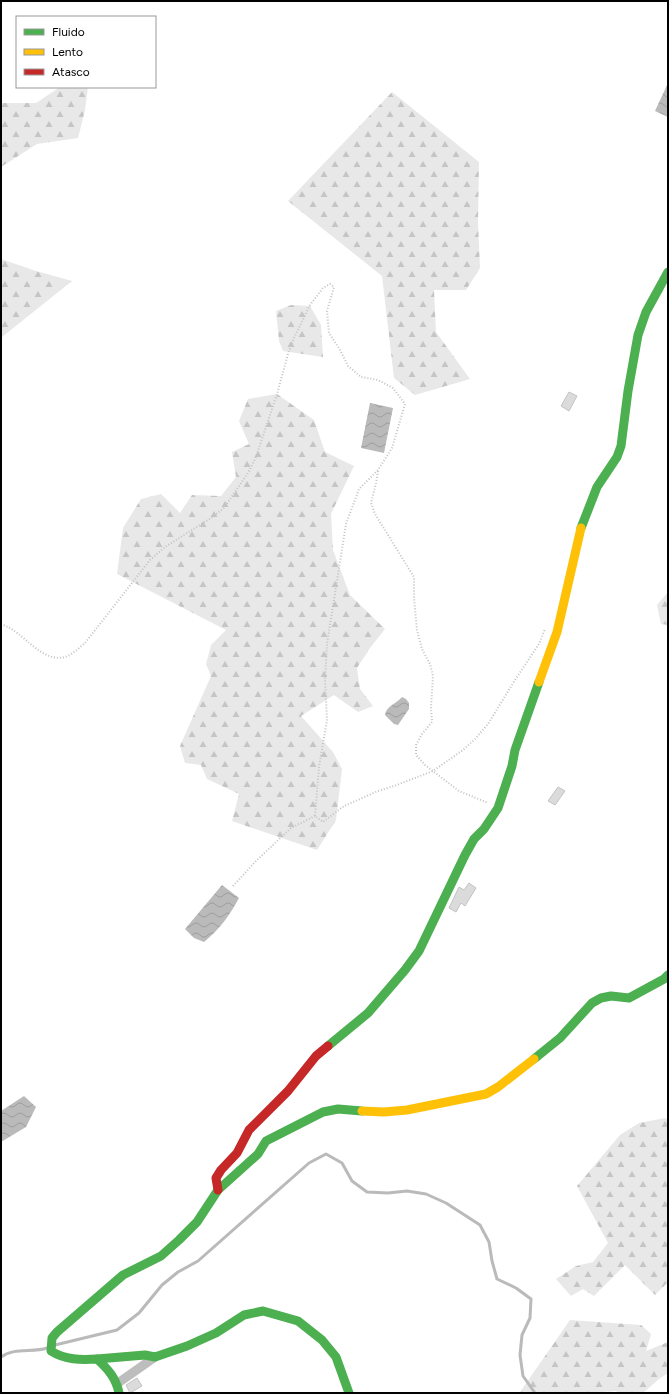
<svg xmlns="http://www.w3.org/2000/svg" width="669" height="1394" viewBox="0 0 669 1394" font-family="Figtree,sans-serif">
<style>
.forest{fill:url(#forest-firs)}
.water{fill:url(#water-waves)}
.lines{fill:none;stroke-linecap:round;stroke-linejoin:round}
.stream{stroke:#bababa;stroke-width:3}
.building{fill:#dbdbdb;stroke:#c3c3c3}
.path{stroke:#c2c2c2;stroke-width:2;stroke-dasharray:1 2;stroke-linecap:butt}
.street{stroke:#bdbdbd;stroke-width:9}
.fast{stroke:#4caf50;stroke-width:9}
.slow{stroke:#ffc107;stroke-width:9}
.jam{stroke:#c62828;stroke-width:9}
</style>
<defs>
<pattern id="forest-firs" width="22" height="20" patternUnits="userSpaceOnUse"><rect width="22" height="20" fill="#e8e8e8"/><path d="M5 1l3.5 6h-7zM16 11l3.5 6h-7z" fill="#c5c5c5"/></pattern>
<pattern id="water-waves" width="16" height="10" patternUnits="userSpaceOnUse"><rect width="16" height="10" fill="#bababa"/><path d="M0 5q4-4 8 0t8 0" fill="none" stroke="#9e9e9e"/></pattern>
</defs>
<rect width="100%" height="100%" fill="#fff"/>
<g class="forest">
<polygon points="60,87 88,87 85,110 78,138 37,144 1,167 1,103 36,103"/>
<polygon points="392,92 479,162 478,222 480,268 466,290 434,290 436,332 470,379 415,395 394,378 382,276 288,201"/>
<polygon points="1,259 36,271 72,281 2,337"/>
<polygon points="291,305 310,306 321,325 323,357 283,351 279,341 276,311"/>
<polygon points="277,394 314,420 325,452 354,466 331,514 333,550 350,595 385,629 370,648 357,668 360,689 373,706 358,712 334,695 301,716 333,752 342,769 336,820 317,850 232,821 239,794 207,779 201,765 185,763 180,746 211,676 206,664 211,645 226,630 117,574 123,528 141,499 161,494 180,513 192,495 221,496 236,477 232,452 249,444 239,421 248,399"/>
<polygon points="668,592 668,625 661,624 657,605"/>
<polygon points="665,1118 668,1120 668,1282 655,1295 625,1265 594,1296 583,1289 571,1296 556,1279 576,1266 593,1262 608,1243 577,1186 620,1135 639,1123"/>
<polygon points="570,1320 641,1325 651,1334 646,1351 668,1342 668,1373 659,1379 643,1393 623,1393 615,1391 591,1393 521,1393 520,1392"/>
</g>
<g class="water">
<polygon points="668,83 668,117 655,111"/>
<polygon points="370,403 393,408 384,453 361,448"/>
<path d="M 402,697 L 406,699 L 409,703 L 409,709 L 398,725 L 394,724 L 385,715 C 386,706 396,704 402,697 Z"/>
<path d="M 222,885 L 239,898 C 230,915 219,930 204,942 L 194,938 L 185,929 Z"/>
<polygon points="24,1096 36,1107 26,1127 1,1142 1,1111"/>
</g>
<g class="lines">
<g class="stream">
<polyline points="55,1345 117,1330 139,1313 162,1285 178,1272 198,1261 309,1163 326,1154 342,1163 352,1181 367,1192 388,1193 407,1191 426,1194 446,1203 480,1225 489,1242 492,1261 497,1279 516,1288 531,1299 530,1318 522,1335 520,1355 523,1376 535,1393"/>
<path d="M 1,1357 C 14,1347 33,1353 47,1348"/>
</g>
</g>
<g class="building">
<polygon points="569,392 577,396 569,411 561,406"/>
<polygon points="558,787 565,791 555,805 548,801"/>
<polygon points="469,883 476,888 465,906 461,903 456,912 449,908 459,887 464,890"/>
<polygon points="137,1378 142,1386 130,1393 126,1385"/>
</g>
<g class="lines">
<g class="path">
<polyline points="378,471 376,483 371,503 375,514 414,577 414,598 417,630 422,649 430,664 433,676 431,707 432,722 422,734 416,745 416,755 425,765 459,791 488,803"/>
<path d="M 1,624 C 5,626 9,627 13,630 C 30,641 50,669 73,653 C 77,650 81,646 85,643 L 150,560 L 165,547 L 211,518 L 224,508 L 248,473 L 256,457 L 277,394 L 288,354 L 294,338 L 310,305 L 323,288 L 330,284 L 334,287 L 327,311 L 329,333 L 340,350 L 348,366 L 361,377 L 378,380 L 393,388 L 405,404 L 392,448 L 378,470 L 359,489 L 346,524 L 327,644 L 325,680 L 327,720 L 319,767 L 315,816 L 323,822 L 344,806 L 360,799 L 378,791 L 394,786 L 433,771 L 463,750 L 475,739 L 488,724 L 515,680 L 539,644 L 545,629"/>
<polyline points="233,886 256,861 291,828 315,816"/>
</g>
<polyline class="street" points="118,1383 155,1357"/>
<g class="fast">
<polyline points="581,528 597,487 617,457 621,446 628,391 638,335 646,312 668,272"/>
<polyline points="328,1046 368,1013 405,970 419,951 465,855 474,839 484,829 498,808 512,766 515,750 539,682"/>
<polyline points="534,1059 560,1038 592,1003 601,998 611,996 629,998 664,979 668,975"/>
<polyline points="97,1359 145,1355 155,1357 187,1346 216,1333 244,1315 263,1311 298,1321 322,1340 336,1357 349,1393"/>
<path d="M 119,1393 C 116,1378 108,1369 97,1359 C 81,1360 65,1360 51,1351 L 52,1338 L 57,1332 L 123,1275 L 161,1256 L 179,1240 L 197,1222 L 218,1190 L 258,1154 L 266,1141 L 323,1112 L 338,1109 L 362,1111"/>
</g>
<g class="slow">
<polyline points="539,682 557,632 581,528"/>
<polyline points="362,1111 384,1112 407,1110 486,1094 498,1087 534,1059"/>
</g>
<polyline class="jam" points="218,1190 216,1178 221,1170 237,1153 249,1130 288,1091 316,1056 328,1046"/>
</g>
<rect width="669" height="1394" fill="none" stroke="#000000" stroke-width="4"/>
<rect x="16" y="16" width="140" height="72" fill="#ffffff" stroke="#999999"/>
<rect x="24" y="29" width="20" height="6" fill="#4caf50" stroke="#999999"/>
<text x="52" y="36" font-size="12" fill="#000000">Fluido</text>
<rect x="24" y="49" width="20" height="6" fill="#ffc107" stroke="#999999"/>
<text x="52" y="56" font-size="12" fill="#000000">Lento</text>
<rect x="24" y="69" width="20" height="6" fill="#c62828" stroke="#999999"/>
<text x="52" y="76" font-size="12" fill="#000000">Atasco</text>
</svg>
